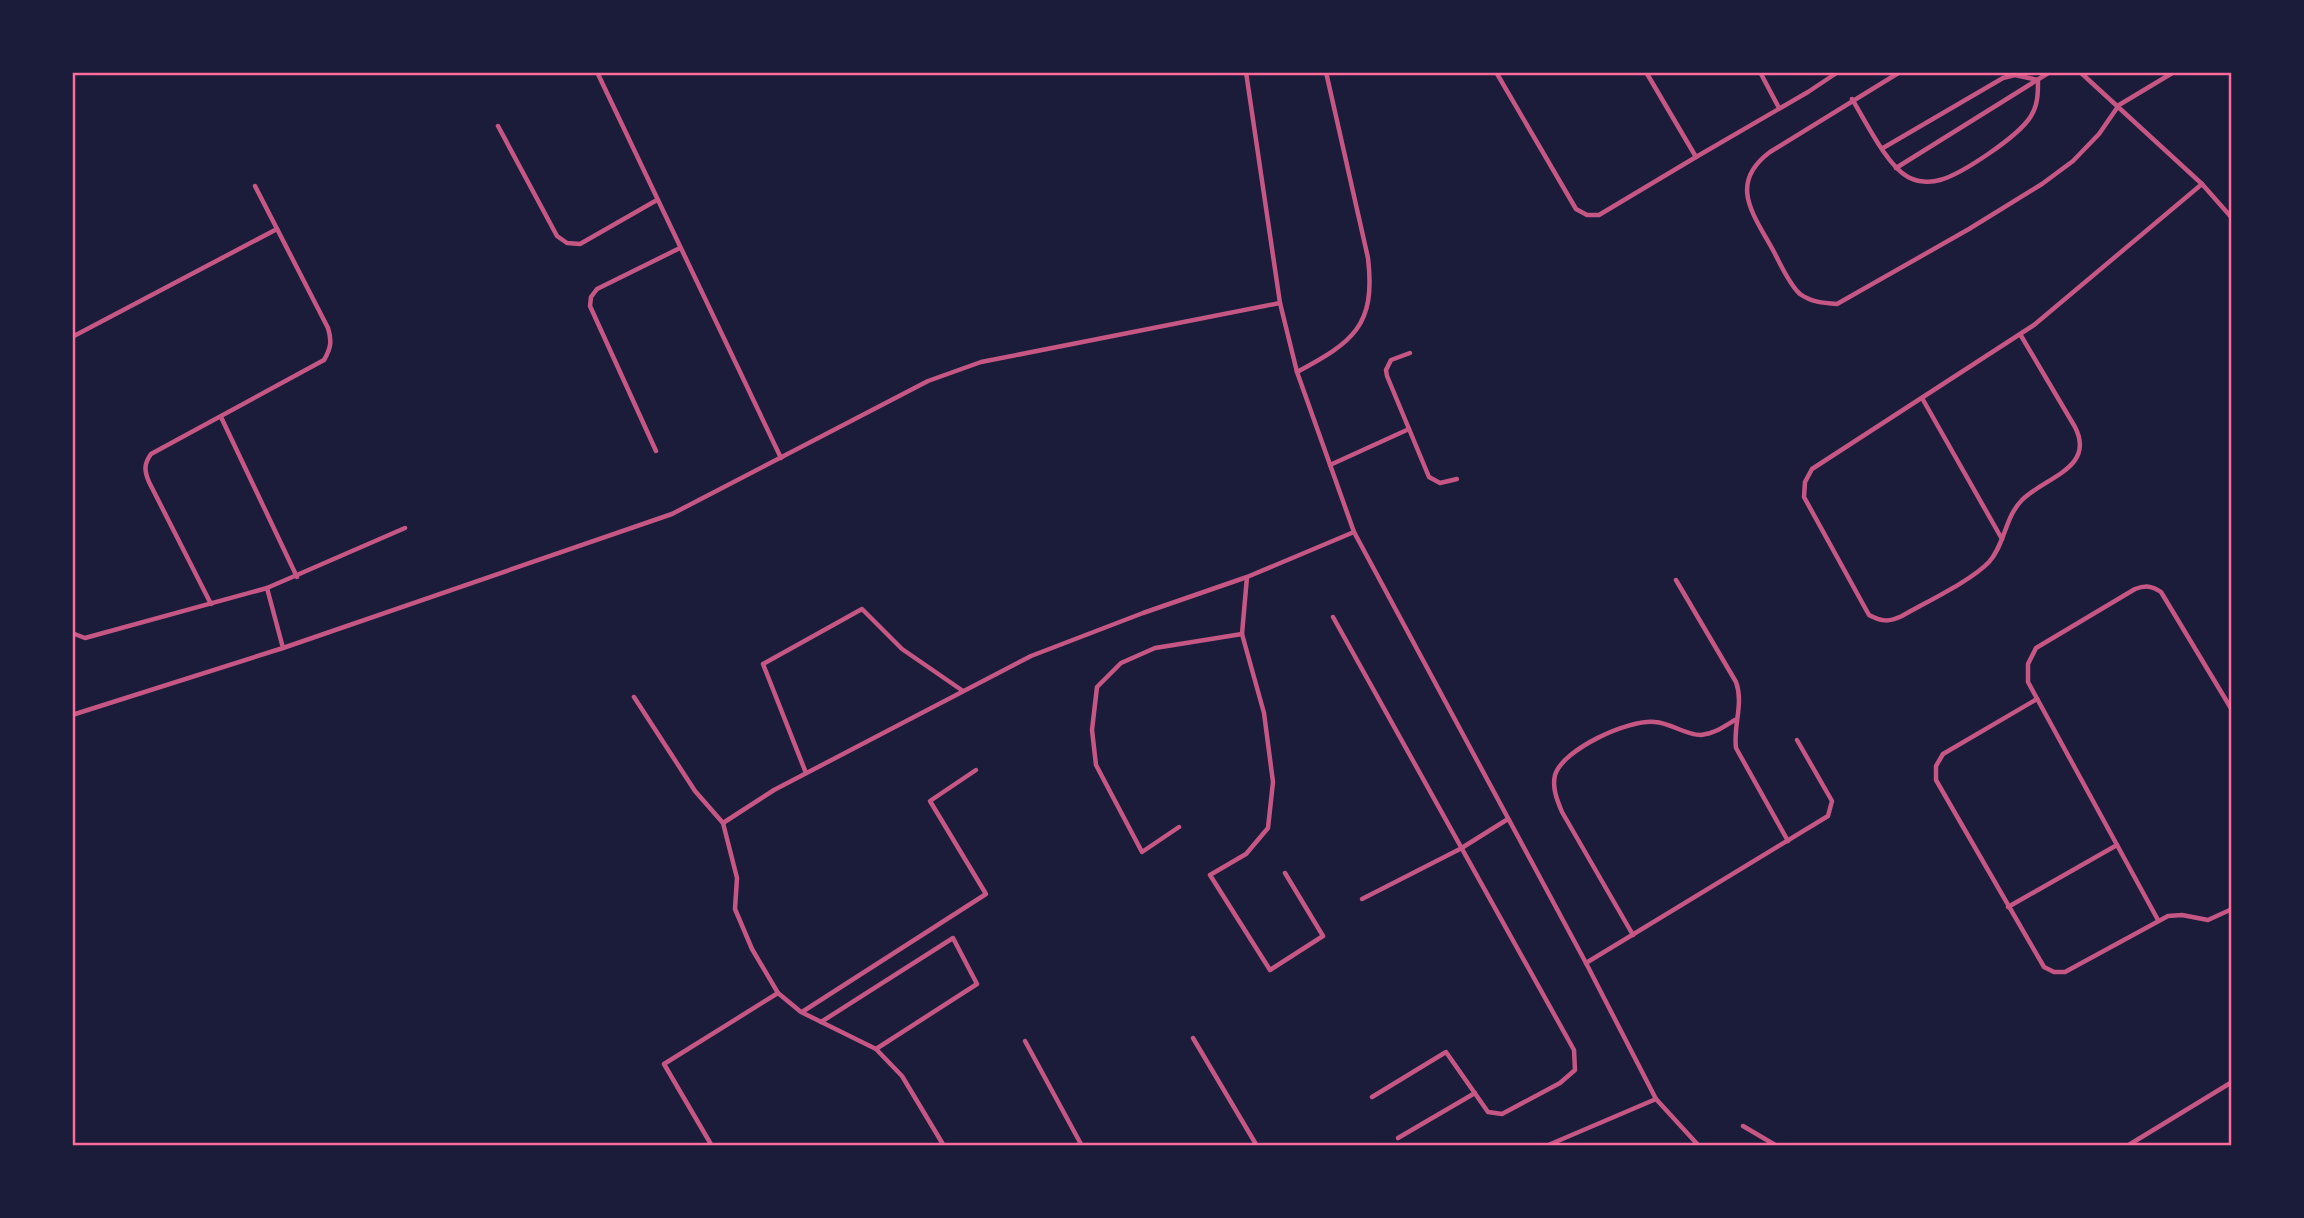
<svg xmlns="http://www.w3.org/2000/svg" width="2304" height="1218" viewBox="0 0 2304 1218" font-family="'DejaVu Sans',sans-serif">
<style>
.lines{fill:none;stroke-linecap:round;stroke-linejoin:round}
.service{stroke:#c65784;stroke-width:4.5}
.neatline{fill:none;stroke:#ff6b9d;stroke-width:2.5}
</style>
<rect width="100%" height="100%" fill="#1b1b3a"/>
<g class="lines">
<g class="service">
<polyline points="597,72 781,458"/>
<polyline points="1246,72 1280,303 1297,372 1354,532 1586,963 1656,1099 1699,1146"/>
<polyline points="1496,72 1576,209 1587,215 1599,215 1696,157 1646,72"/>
<polyline points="1760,72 1779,108"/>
<path d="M 1900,72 L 1770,152 C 1727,184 1754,215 1774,252 C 1781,265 1789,284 1800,294 C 1811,302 1823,303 1837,304 L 1969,229 L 2042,184 L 2073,161 L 2099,134 L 2119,105 L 2174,72"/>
<polyline points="2080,72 2202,184 2232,218"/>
<path d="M 1852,99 C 1865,120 1887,166 1908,177 C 1917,182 1930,183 1940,180 C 1962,174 2019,136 2031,116 C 2038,105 2038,93 2038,80 L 2015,75 L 2003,78 L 1883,148"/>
<polyline points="498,126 557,236 567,243 580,244 657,200"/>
<polyline points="1696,157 1808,92 1838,72"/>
<polyline points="1896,168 2050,72"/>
<path d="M 2020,334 L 2075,427 C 2096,468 2045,477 2022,500 C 2005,517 2005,544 1989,562 C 1971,581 1926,602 1902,616 C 1889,622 1882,622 1869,615 L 1804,497 L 1805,482 L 1812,469 L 2034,325 L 2202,184"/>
<polyline points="72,337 277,229"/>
<polyline points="1410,353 1391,360 1386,370 1387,376 1429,477 1440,483 1457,479"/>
<path d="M 1297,372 C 1353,342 1376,326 1368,258 L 1326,72"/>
<polyline points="1922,398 2002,539"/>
<polyline points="221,417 297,577"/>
<polyline points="656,451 590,306 591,297 597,289 680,248"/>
<polyline points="1330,465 1409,429"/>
<polyline points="1247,577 1242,634 1264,713 1273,782 1268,828 1246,854 1210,875 1270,970 1323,936 1285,873"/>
<path d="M 1676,580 L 1736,682 C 1744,704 1733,725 1736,748 L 1788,841"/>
<polyline points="267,588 283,648"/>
<path d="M 211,604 L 149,482 C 144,470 144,464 151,454 L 324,360 C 331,348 332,341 328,328 L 255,186"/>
<polyline points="1333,617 1574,1050 1575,1070 1560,1083 1502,1114 1488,1112 1446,1052 1372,1097"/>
<polyline points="72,633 85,638 267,588 405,528"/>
<polyline points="634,697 695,791 723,823 737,878 735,909 752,949 778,993 801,1012 876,1049 902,1076 944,1146"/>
<polyline points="2037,699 1943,754 1936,766 1936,780 2044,967 2054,972 2065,972 2168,916 2182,915 2208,920 2232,909"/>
<polyline points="72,715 283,648 672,514 928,381 981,362 1280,303"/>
<polyline points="806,773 763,664 862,609 902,649 963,691"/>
<polyline points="723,823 774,790 1031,656 1143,613 1247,577 1354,532"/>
<polyline points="1179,827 1142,852 1096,765 1092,730 1097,687 1121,663 1155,648 1242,634"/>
<polyline points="1362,899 1460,849 1508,819"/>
<polyline points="2008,907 2117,845"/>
<path d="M 2158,920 L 2028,682 L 2028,664 L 2036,648 L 2135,589 C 2146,585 2152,586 2161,592 L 2232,710"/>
<path d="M 1633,935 L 1562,812 C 1557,800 1552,788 1555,775 C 1563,749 1629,719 1655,722 C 1671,723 1685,735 1701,735 C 1714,734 1725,726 1735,720"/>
<polyline points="1586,963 1828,816 1832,801 1797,740"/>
<polyline points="802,1012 986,894 930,801 976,770"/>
<polyline points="821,1022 953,938 977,984 876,1049"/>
<polyline points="1193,1038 1257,1146"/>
<polyline points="1025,1041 1082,1146"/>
<polyline points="1743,1126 1777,1146"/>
<polyline points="1398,1138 1475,1093"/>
<polyline points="712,1146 664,1064 778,993"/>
<polyline points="1546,1146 1656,1099"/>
<polyline points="2127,1146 2232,1082"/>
</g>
</g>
<rect width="2304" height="1218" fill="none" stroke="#1b1b3a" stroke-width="147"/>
<rect x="74" y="74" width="2156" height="1070" class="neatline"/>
</svg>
